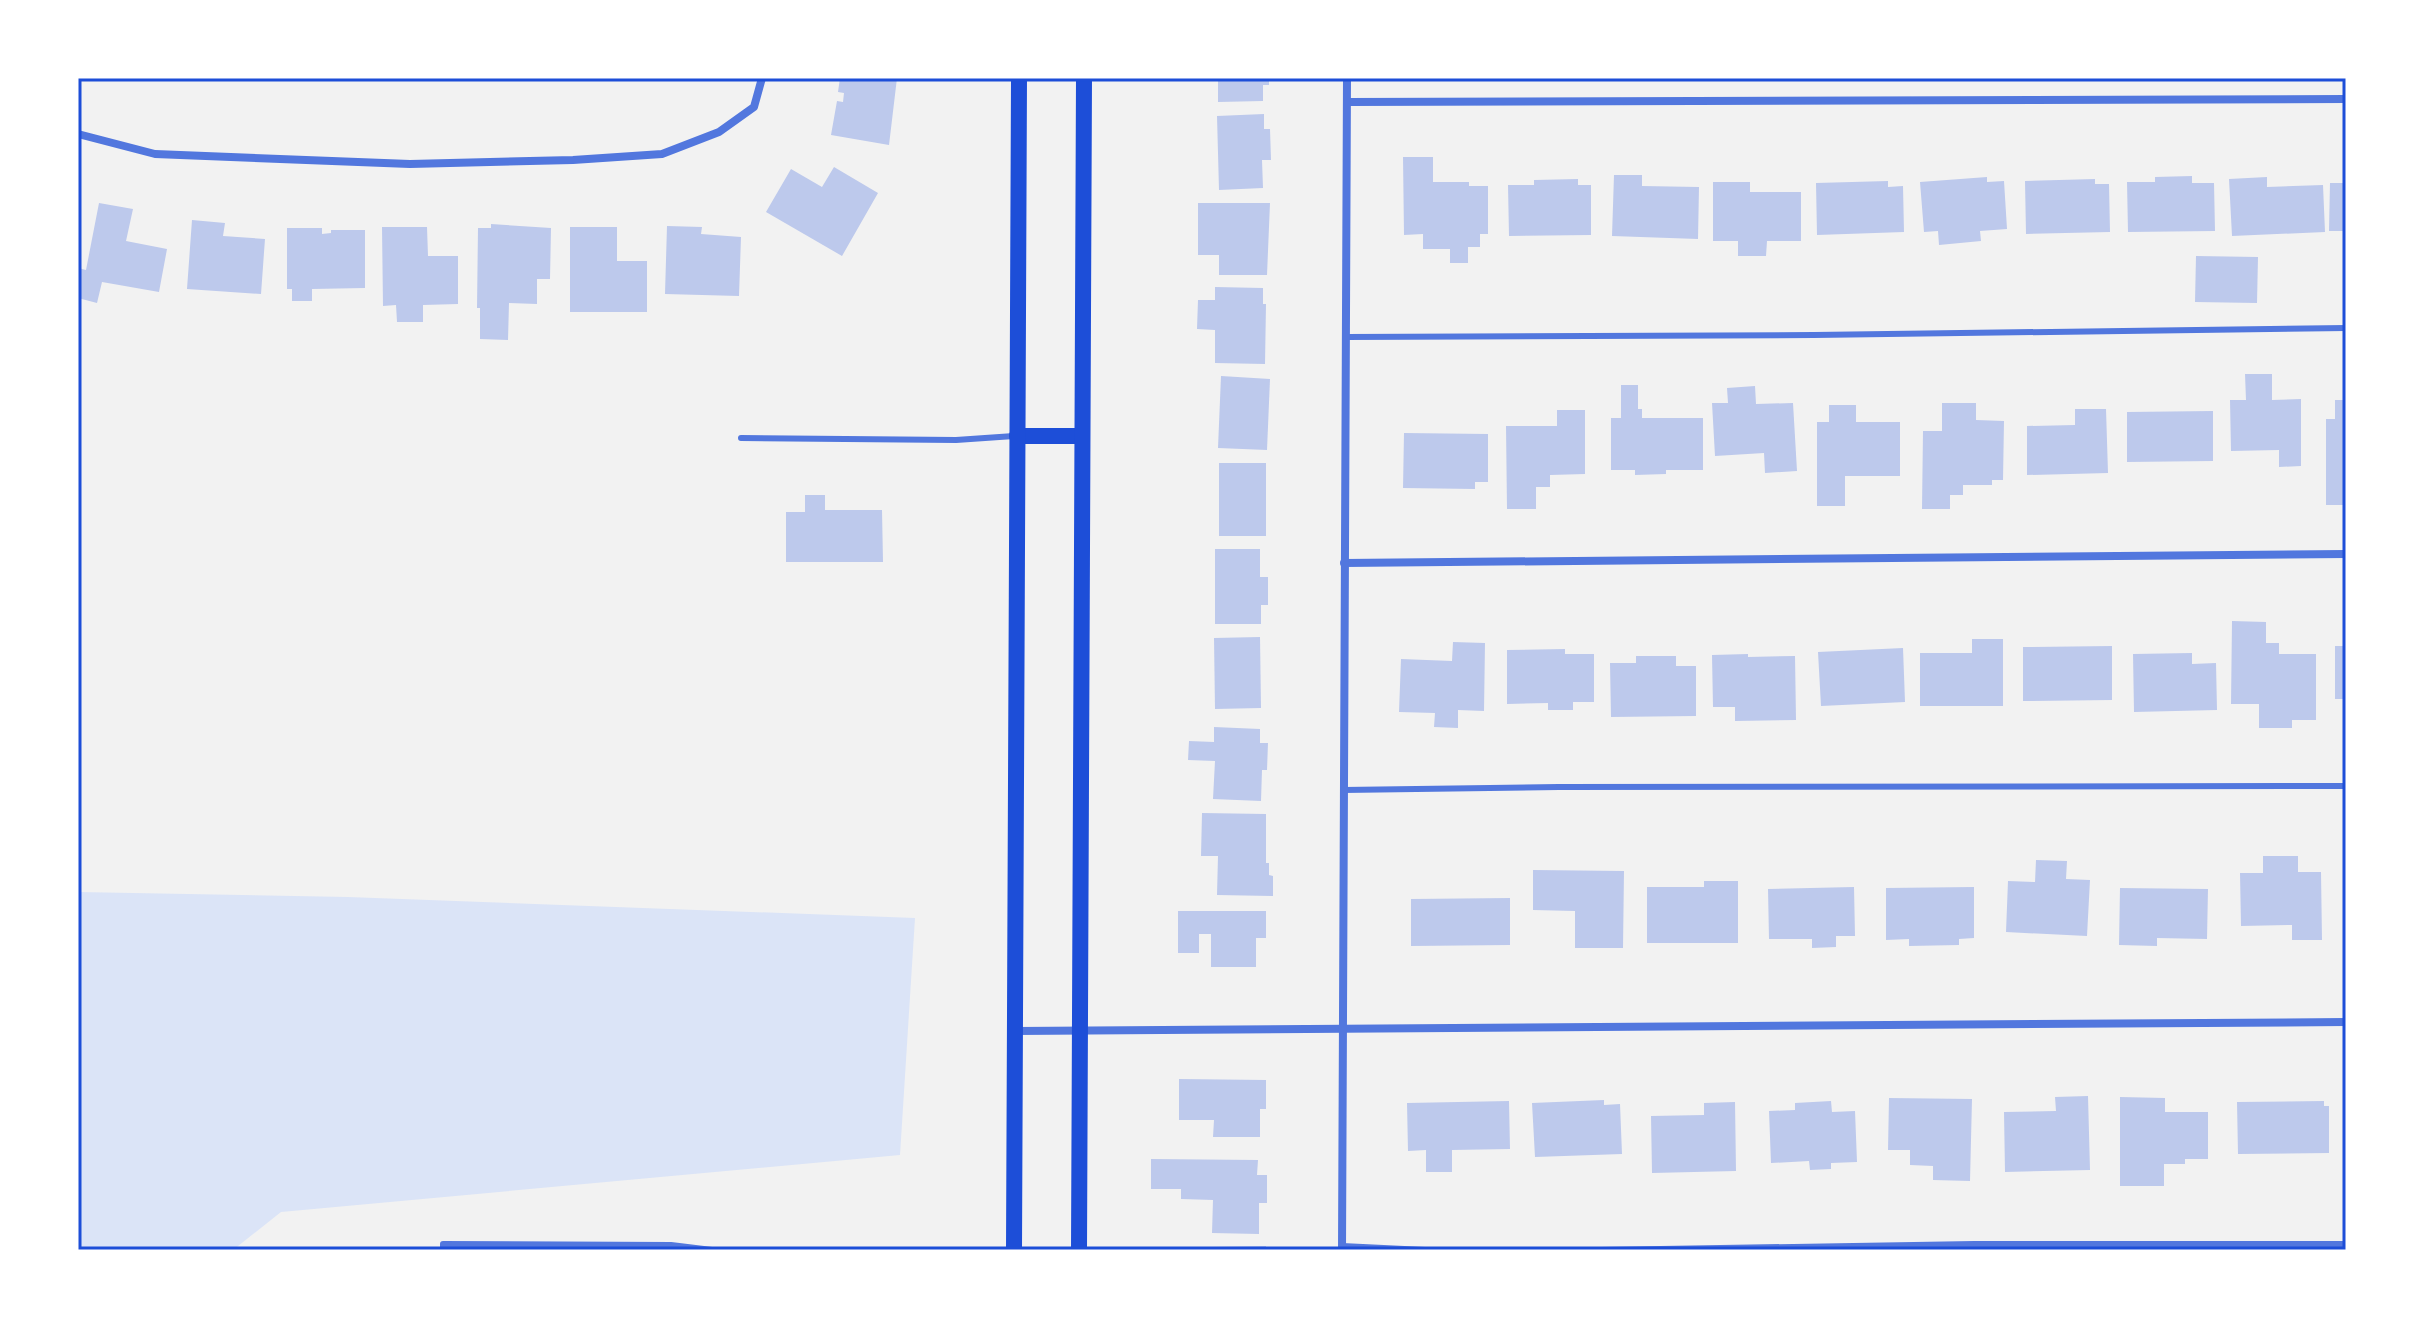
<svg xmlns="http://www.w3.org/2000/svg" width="2424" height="1328" viewBox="0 0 2424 1328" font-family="Inter,sans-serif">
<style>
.green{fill:#dbe4f7}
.building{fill:#bdc9ec}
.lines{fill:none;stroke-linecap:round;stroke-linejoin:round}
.service{stroke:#5277de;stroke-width:6}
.minor{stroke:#5277de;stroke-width:8}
.secondary{stroke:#1d4ed8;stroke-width:16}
.neatline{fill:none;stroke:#1d4ed8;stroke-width:3}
</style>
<rect width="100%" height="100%" fill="#f2f2f2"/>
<polygon class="green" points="78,892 348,897 915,918 900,1155 281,1212 233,1250 78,1250"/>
<g class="building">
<polygon points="840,78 897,78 889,145 831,135 837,101 843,102 844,93 838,92"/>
<polygon points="1218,78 1269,78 1269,85 1263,85 1263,101 1218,102"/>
<polygon points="1264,114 1264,129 1270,129 1271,160 1262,160 1263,188 1219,190 1217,116"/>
<polygon points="1403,157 1433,157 1433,182 1469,182 1469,186 1488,186 1488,234 1480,234 1480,247 1468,247 1468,263 1450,263 1450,249 1423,249 1423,234 1404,235"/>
<polygon points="834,167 878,193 842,256 766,212 791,169 822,187"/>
<polygon points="1614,175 1642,175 1642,186 1699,187 1698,239 1612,236"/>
<polygon points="2192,176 2192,183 2214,183 2215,231 2128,232 2127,182 2155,182 2155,177"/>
<polygon points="1987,177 1987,182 2004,181 2007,229 1980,231 1981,241 1939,245 1938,231 1924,232 1920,182"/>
<polygon points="2267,177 2267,187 2323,185 2325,232 2232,236 2229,179"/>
<polygon points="1578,179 1578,185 1591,185 1591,235 1509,236 1508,185 1534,185 1534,180"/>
<polygon points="2095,179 2095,184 2109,184 2110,232 2026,234 2025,181"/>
<polygon points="1888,181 1888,187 1903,186 1904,232 1817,235 1816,183"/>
<polygon points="1713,182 1750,182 1750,192 1801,192 1801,241 1767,241 1766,256 1738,256 1738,241 1713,241"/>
<polygon points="2330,183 2346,183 2346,231 2329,231"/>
<polygon points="99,203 133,209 126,241 167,249 159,292 102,282 97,303 78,298 78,268 86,270"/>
<polygon points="1198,203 1270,203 1267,275 1219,275 1219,255 1198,255"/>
<polygon points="192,220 225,223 223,236 265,239 261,294 187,289"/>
<polygon points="491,224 551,228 550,279 537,279 537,304 509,303 508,340 480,339 480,308 477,308 478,228 491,228"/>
<polygon points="667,226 702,227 701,234 741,237 739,296 665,294"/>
<polygon points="382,227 427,227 428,256 458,256 458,304 423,305 423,322 397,322 396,305 383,306"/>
<polygon points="570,227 617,227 617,261 647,261 647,312 570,312"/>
<polygon points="287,228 322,228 322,234 331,233 331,230 365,230 365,288 312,289 312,301 292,301 292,289 287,289"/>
<polygon points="2196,256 2258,257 2257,303 2195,302"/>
<polygon points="1215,287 1263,288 1263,304 1266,304 1265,364 1215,363 1215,330 1197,329 1198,300 1215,300"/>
<polygon points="2245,374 2272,374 2272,400 2301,399 2301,466 2279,467 2279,450 2231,451 2230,400 2246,400"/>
<polygon points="1221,376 1270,379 1267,450 1218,448"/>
<polygon points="1621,385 1638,385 1638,409 1642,409 1642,418 1703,418 1703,470 1666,470 1666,474 1635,475 1635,470 1611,470 1611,418 1621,418"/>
<polygon points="1755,386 1756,404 1793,403 1797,471 1765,473 1764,453 1715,456 1712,403 1728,403 1727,388"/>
<polygon points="2335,400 2346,400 2346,505 2326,505 2326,419 2335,419"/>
<polygon points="1942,403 1976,403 1976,420 2004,421 2003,480 1992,480 1992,485 1963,485 1963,495 1950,495 1950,509 1922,509 1923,431 1942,431"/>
<polygon points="1829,405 1856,405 1856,422 1900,422 1900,476 1845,476 1845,506 1817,506 1817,422 1829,422"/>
<polygon points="2075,409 2106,409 2108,473 2027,475 2027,426 2075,425"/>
<polygon points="1557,410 1585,410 1585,474 1550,475 1550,487 1536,487 1536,509 1507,509 1506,426 1557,426"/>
<polygon points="2213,411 2213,461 2127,462 2127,412"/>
<polygon points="1404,433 1488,434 1488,482 1475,482 1475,489 1403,488"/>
<rect x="1219" y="463" width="47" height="73"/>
<polygon points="805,495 825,495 825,510 882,510 883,562 786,562 786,512 805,512"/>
<polygon points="1215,549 1260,549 1260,577 1268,577 1268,605 1261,605 1261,624 1215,624"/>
<polygon points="2232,621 2266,622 2266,643 2279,643 2279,654 2316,654 2316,720 2292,720 2292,728 2259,728 2259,704 2231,704"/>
<polygon points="1260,637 1261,708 1215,709 1214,638"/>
<polygon points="1972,639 2003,639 2003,706 1920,706 1920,653 1972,653"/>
<polygon points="1453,642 1485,643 1484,711 1458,710 1458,728 1434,727 1435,713 1399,712 1401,659 1452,661"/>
<polygon points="2112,646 2112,700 2023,701 2023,647"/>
<rect x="2335" y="646" width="11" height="53"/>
<polygon points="1903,648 1905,702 1821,706 1818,652"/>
<polygon points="1565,649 1565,654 1594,654 1594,702 1573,702 1573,710 1548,710 1548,703 1507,704 1507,650"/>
<polygon points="2192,653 2192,664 2216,663 2217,710 2134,712 2133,654"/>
<polygon points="1748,654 1748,657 1795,656 1796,720 1735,721 1735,707 1713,707 1712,655"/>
<polygon points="1636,656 1676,656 1676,666 1696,666 1696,716 1611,717 1610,663 1636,663"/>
<polygon points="1214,727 1260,729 1260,743 1268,743 1267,770 1262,770 1261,801 1213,799 1215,761 1188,760 1189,741 1214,742"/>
<polygon points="1202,813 1266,814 1266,863 1269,863 1269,875 1273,876 1273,896 1217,895 1218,856 1201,856"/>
<polygon points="2263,856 2298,856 2298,872 2321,872 2322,940 2292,940 2292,925 2241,926 2240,873 2263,873"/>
<polygon points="2036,860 2067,861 2066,879 2090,880 2087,936 2006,932 2008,881 2035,882"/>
<polygon points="1533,870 1624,871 1623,948 1575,948 1575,911 1533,910"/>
<polygon points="1704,881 1738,881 1738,943 1647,943 1647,887 1704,887"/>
<polygon points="1854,887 1855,936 1836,936 1836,947 1812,948 1812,939 1769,939 1768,889"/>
<polygon points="1974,887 1974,938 1959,939 1959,945 1909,946 1909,939 1886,940 1886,888"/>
<polygon points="2120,888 2208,889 2207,939 2157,938 2157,946 2119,945"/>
<polygon points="1510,898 1510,945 1411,946 1411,899"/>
<polygon points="1178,911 1266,911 1266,938 1256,938 1256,967 1211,967 1211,934 1199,934 1199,953 1178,953"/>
<polygon points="1179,1079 1266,1080 1266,1109 1260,1109 1260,1137 1213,1137 1214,1120 1179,1120"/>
<polygon points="2088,1096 2090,1170 2005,1172 2004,1112 2056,1111 2055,1097"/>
<polygon points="2120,1097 2165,1098 2165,1112 2208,1112 2208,1159 2185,1159 2185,1164 2164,1164 2164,1186 2120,1186"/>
<polygon points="1889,1098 1972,1099 1970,1181 1933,1180 1933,1166 1910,1165 1910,1150 1888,1150"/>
<polygon points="1604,1100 1604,1105 1620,1104 1622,1154 1535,1157 1532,1103"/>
<polygon points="1509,1101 1510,1149 1452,1150 1452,1172 1426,1172 1426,1150 1408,1151 1407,1103"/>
<polygon points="1831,1101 1832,1112 1855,1111 1857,1162 1831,1163 1831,1169 1810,1170 1809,1161 1771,1163 1769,1111 1795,1110 1795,1103"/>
<polygon points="2324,1101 2324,1106 2329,1106 2329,1153 2238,1154 2237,1102"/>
<polygon points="1735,1102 1736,1171 1652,1173 1651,1116 1704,1115 1704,1103"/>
<polygon points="1151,1159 1258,1160 1257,1175 1267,1175 1267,1203 1259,1203 1259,1234 1212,1233 1213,1200 1181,1199 1181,1189 1151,1189"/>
<polygon points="1266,1246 1266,1250 1212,1250 1212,1247"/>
</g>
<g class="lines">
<g class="service">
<polyline points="1346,337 1814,335 2346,328"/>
<polyline points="741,438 956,440 1014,436"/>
<polyline points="1343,790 1559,787 2346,786"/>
<polyline points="1342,1246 1425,1250"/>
<polyline points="443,1250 443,1244 671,1245 712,1250"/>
<polyline points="1601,1250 1974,1244 2346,1244"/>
</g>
<g class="minor">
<polyline points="1347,102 2346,99"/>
<polyline points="78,134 155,154 410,164 573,160 662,154 719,132 754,107 762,78"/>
<polyline points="1344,563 2346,554"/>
<polyline points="1015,1031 2346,1022"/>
<polyline points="1342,1250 1347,78"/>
</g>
<g class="secondary">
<polyline points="1017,436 1082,436"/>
<polyline points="1014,1250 1019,78"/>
<polyline points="1079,1250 1084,78"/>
</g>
</g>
<rect width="2424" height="1328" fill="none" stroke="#ffffff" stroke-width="160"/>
<rect x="80" y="80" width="2264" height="1168" class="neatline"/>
</svg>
